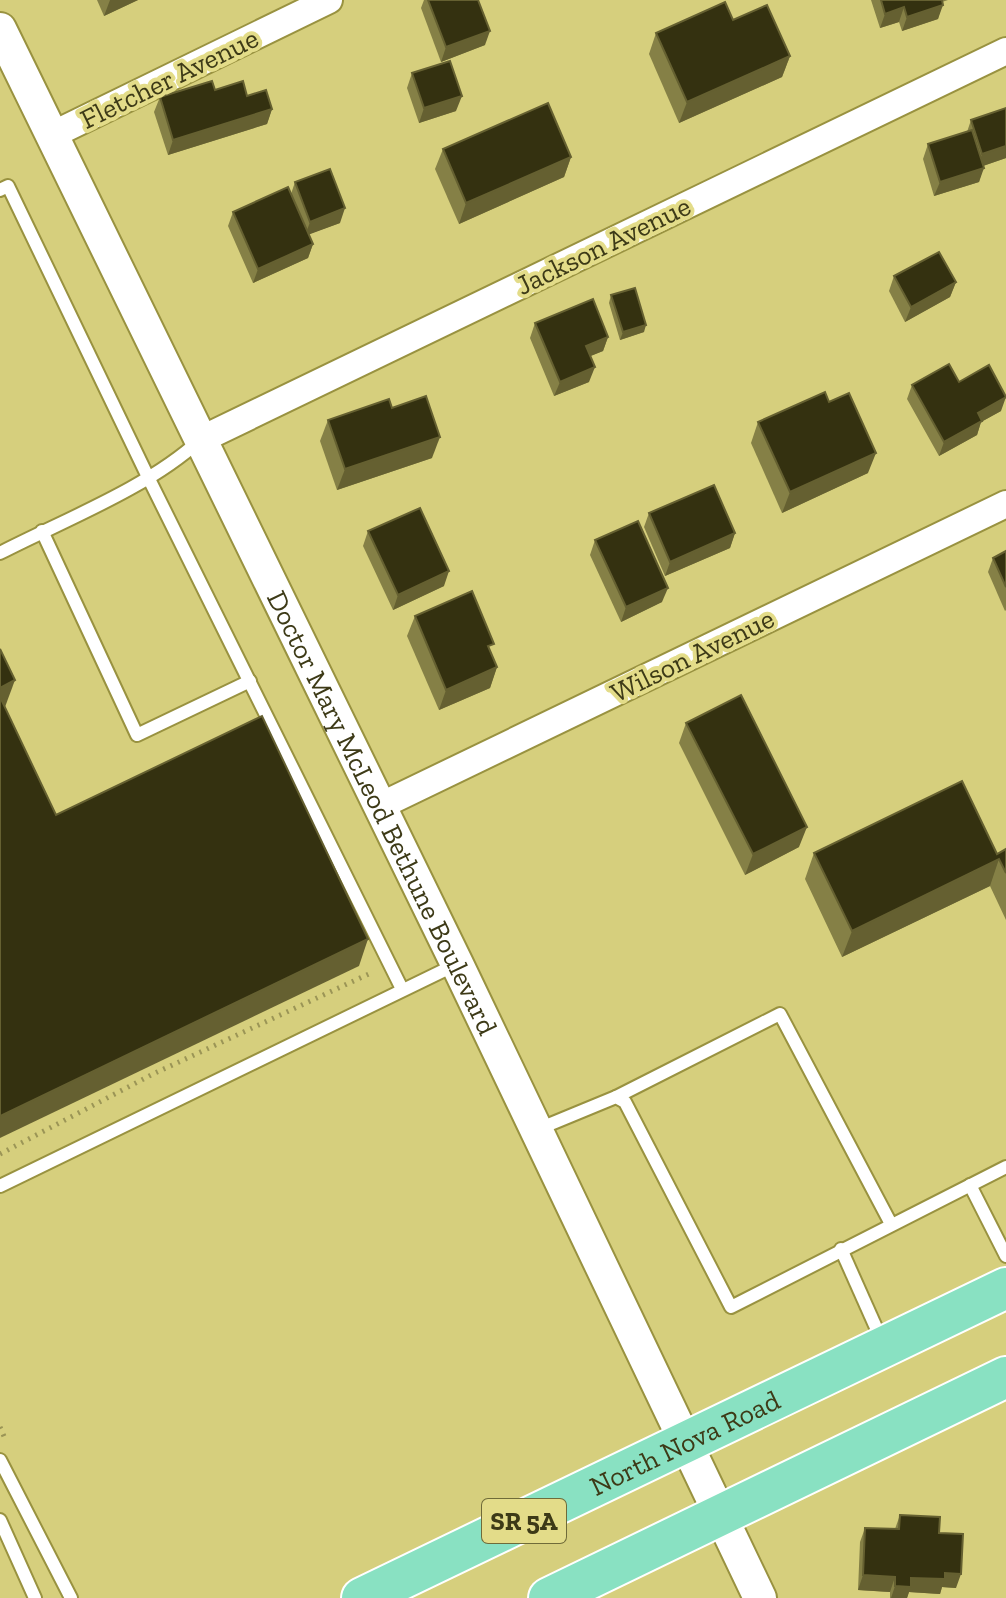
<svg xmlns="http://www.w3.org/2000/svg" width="1006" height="1598" viewBox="0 0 1006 1598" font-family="'Zilla Slab',serif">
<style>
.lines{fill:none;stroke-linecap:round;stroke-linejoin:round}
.service-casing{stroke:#999240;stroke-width:16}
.minor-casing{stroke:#999240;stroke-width:30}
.tertiary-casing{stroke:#999240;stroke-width:36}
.primary-casing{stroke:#fff;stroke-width:44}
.path{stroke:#9b9556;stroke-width:5;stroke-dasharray:2 6;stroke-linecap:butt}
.service{stroke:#fff;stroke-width:12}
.minor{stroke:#fff;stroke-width:26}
.tertiary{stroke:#fff;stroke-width:32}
.primary{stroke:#89e1c2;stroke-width:40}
.wall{fill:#858046}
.shaded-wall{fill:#656031}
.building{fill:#343110;stroke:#656031;stroke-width:2}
.labels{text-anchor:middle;stroke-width:8;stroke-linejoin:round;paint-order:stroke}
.shield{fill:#e3dc89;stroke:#6f6b39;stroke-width:2}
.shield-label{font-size:26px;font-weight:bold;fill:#3d3a17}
.street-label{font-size:28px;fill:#3d3a17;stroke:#e3dc89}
</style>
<rect width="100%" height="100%" fill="#d6cf7d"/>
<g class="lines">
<g class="service-casing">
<g id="service">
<polyline points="0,190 8,186 148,477 402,989"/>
<polyline points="42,531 137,735 250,681"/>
<path d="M 0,553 C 64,520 148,488 200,440"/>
<polyline points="616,1097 780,1014 891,1224"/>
<polyline points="536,1130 616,1097 625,1102 731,1307 1006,1167"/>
<polyline points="970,1185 1006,1256"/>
<polyline points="0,1186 457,964"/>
<polyline points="841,1249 882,1341"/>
<polyline points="0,1460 71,1598"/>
<polyline points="0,1520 35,1598"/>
</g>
</g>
<g class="minor-casing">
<g id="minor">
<polyline points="52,135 329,0"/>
<polyline points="200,440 1006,51"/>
<polyline points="378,807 1006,504"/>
</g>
</g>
<g class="tertiary-casing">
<g id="tertiary">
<path id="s1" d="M 0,29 L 457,964 L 760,1598"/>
</g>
</g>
<g class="primary-casing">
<g id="primary">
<path id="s2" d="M 362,1598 L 1006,1288"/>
<polyline points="549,1598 1006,1377"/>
</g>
</g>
<g class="path">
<polyline points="0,1154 153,1074 373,972"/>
<polyline points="0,1427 6,1441"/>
</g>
<use href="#service" class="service"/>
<use href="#minor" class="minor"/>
<use href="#tertiary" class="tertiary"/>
<use href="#primary" class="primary"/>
</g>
<g class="wall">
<polygon points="97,0 138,0 104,16"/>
<polygon points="424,0 478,0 485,45 441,62 421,8"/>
<polygon points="871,0 948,0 942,2 938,19 902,31 899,22 880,28"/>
<polygon points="733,20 790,56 782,77 679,123 649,54 656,33"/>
<polygon points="412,73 456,111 419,123 407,88"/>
<polygon points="215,90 247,96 272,109 267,124 168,155 154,112 160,97"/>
<polygon points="1006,108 1006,158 983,166 979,182 934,196 923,159 928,144 967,132 971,120"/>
<polygon points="443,149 571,157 564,177 459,224 435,169"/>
<polygon points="295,182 340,223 309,234 313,244 308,258 253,283 228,226 233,212 291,194"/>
<polygon points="894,276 956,282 950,297 905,322 889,291"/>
<polygon points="611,295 644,332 620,340 609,303"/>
<polygon points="535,323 608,337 603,351 590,356 589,382 554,396 530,338"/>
<polygon points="959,382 1001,411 981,422 977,435 939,456 907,399 912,385"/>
<polygon points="829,402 868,473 782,513 751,443 758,422"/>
<polygon points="392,408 432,458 337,490 320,441 328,420"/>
<polygon points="649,513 735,533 730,548 665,576 644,527"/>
<polygon points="368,531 444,586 393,610 363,546"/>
<polygon points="595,540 662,602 621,622 590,555"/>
<polygon points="1006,551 1006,610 1005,611 988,572 993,558"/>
<polygon points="415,616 491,653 497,667 490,688 439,710 407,636"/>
<polygon points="686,723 799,847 745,875 679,743"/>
<polygon points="1006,849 1006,920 990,886 842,957 805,879 814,853 997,854"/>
<polygon points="900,1515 939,1533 956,1588 942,1587 940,1594 909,1592 907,1598 890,1598 890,1592 858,1590 860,1542 865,1528 895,1529"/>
</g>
<g class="shaded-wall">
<polygon points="110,0 138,0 104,16"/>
<polygon points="943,5 938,19 902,31 907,17"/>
<polygon points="904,7 899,22 880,28 885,14"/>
<polygon points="490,31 485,45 441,62 446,47"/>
<polygon points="790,56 782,77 679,123 687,102"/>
<polygon points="462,96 456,111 419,123 424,108"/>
<polygon points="272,109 267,124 168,155 173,140"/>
<polygon points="1006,146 1006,158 977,168 982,154"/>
<polygon points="571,157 564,177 459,224 466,203"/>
<polygon points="984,168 979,182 934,196 940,182"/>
<polygon points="345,208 340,223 305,236 310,222"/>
<polygon points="313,244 308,258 253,283 258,269"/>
<polygon points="956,282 950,297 905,322 911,307"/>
<polygon points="646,325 644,332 620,340 623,332"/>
<polygon points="608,337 603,351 581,360 586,346"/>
<polygon points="595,367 589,382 554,396 560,382"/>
<polygon points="1006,397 1001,411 981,422 977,435 939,456 944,442 978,413"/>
<polygon points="440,437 432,458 337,490 345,469"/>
<polygon points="876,453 868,473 782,513 790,492"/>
<polygon points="735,533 730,548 665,576 670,562"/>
<polygon points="449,571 444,586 393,610 398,595"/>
<polygon points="668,588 662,602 621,622 626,607"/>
<polygon points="497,667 490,688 439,710 446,690"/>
<polygon points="15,680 5,707 0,710 0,688"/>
<polygon points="807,827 799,847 745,875 753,854"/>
<polygon points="999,859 990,886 842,957 852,931"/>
<polygon points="368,939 359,966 0,1138 0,1116"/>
<polygon points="945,1573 961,1574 956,1588 942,1587 940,1594 909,1592 907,1598 891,1598 895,1586 911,1578"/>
<polygon points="863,1575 895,1577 890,1592 858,1590"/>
</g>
<g class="building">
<polygon points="428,0 478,0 490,31 446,47"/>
<polygon points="881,0 942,0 943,5 907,17 904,7 885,14"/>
<polygon points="725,2 733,20 767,5 790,56 687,102 656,33"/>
<polygon points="450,61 462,96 424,108 412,73"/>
<polygon points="212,81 215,90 243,81 247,96 266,90 272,109 173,140 160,97"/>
<polygon points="548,103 571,157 466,203 443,149"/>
<polygon points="1006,108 1006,146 982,154 971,120"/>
<polygon points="972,130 984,168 940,182 928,144"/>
<polygon points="330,169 345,208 310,222 295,182"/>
<polygon points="288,187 313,244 258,269 233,212"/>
<polygon points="939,252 956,282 911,307 894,276"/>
<polygon points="635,288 646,325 623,332 611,295"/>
<polygon points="593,299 608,337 586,346 595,367 560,382 535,323"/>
<polygon points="949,364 959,382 989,365 1006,397 978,413 982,421 944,442 912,385"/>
<polygon points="825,392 829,402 849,393 876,453 790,492 758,422"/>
<polygon points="426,396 440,437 345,469 328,420 389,399 392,408"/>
<polygon points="714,485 735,533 670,562 649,513"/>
<polygon points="420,508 449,571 398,595 368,531"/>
<polygon points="638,521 668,588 626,607 595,540"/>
<polygon points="1006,551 1006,587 993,558"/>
<polygon points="472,591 494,644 488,646 497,667 446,690 415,616"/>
<polygon points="0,649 15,680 0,688"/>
<polygon points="741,695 807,827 753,854 686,723"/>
<polygon points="0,697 56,815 262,716 368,939 0,1116"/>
<polygon points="962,781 997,854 1006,849 1006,873 999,859 852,931 814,853"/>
<polygon points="900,1515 940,1517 939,1533 963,1534 961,1574 945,1573 945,1579 911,1578 911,1587 895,1586 895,1577 863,1575 865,1528 899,1529"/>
</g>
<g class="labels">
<rect class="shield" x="482" y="1499" width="84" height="44" rx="6"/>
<g class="shield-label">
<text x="524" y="1530">SR 5A</text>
</g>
<g class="street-label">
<text transform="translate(169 78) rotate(-26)" y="10">Fletcher Avenue</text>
<text transform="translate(603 245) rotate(-26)" y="10">Jackson Avenue</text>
<text transform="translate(692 655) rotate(-26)" y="10">Wilson Avenue</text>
<text dy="10" stroke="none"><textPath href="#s1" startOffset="872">Doctor Mary McLeod Bethune Boulevard</textPath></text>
<text dy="10" stroke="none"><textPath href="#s2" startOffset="358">North Nova Road</textPath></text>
</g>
</g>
</svg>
